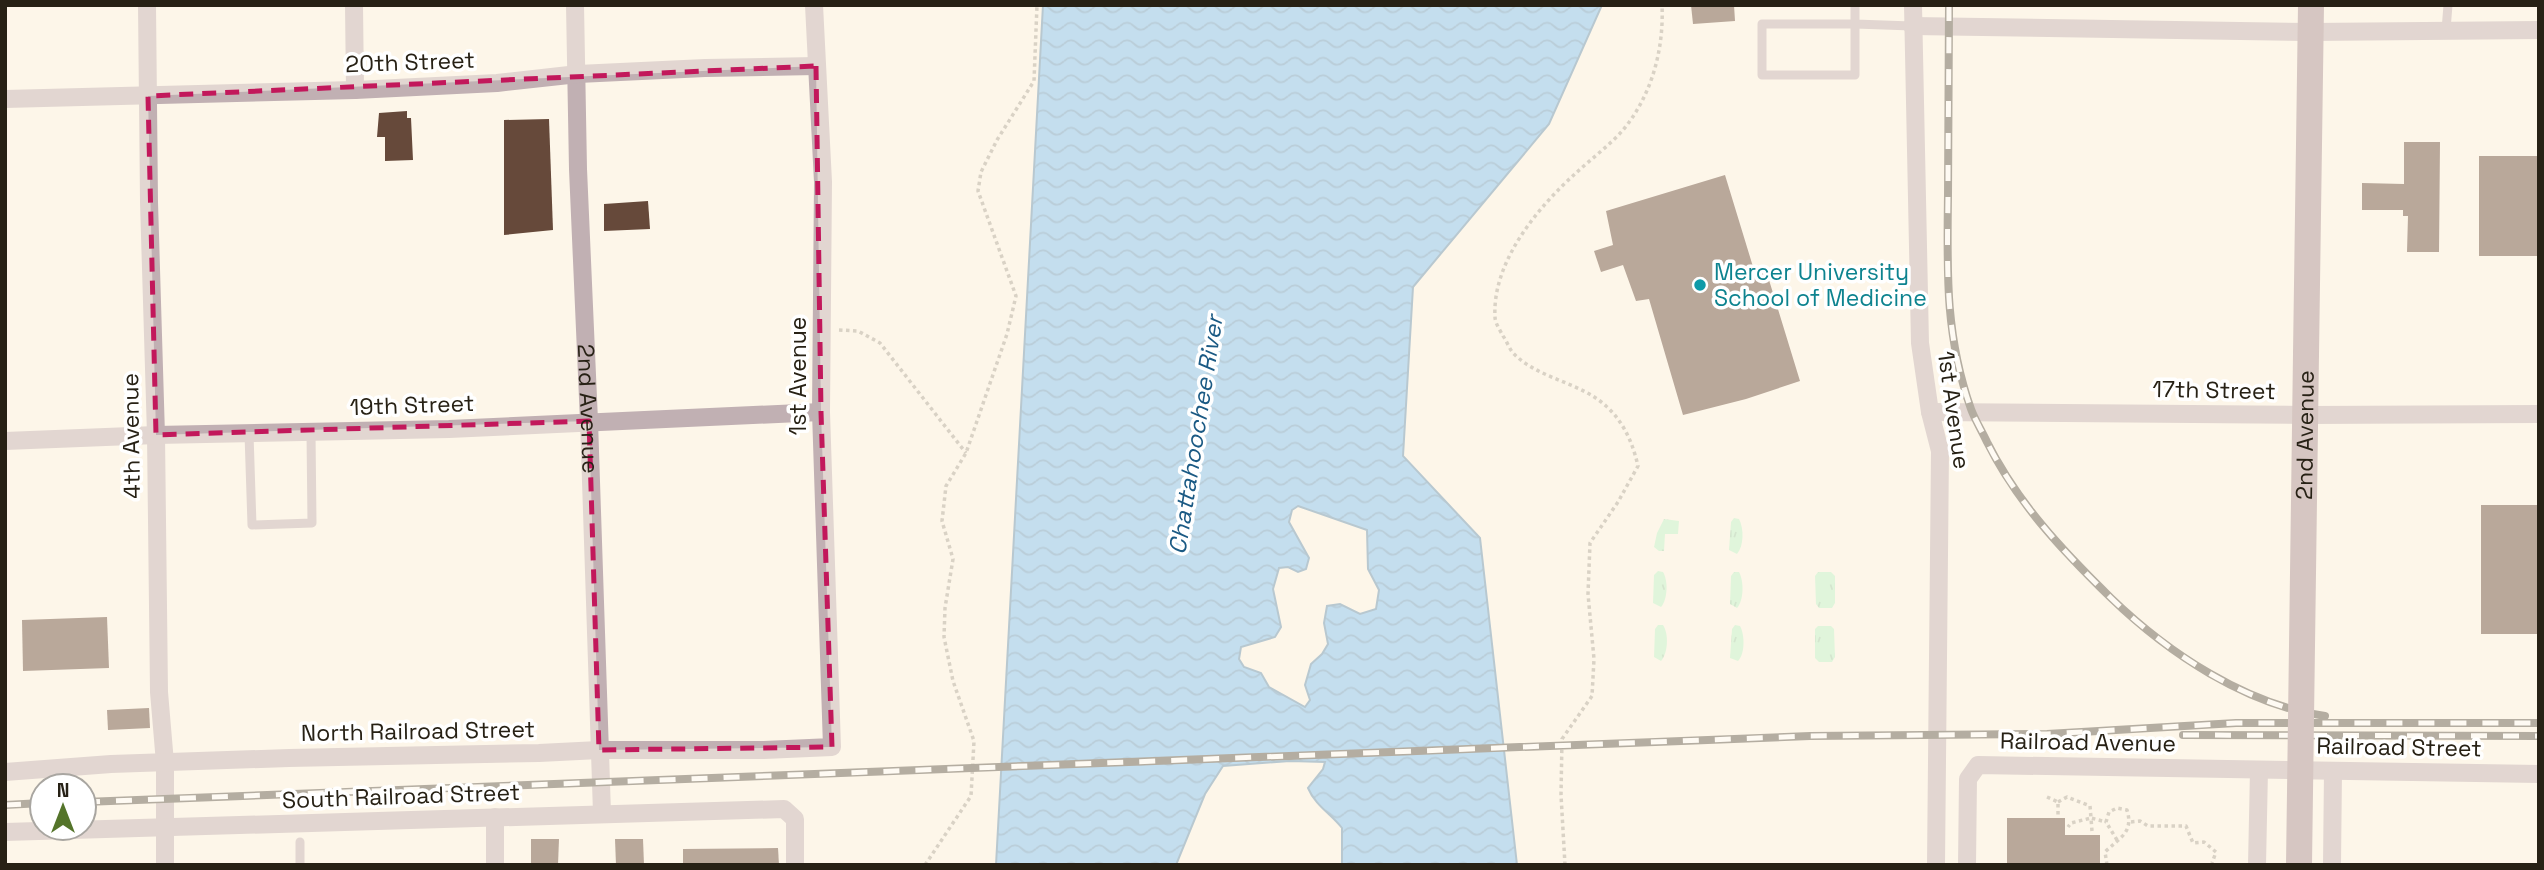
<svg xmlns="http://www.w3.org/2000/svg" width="2544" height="870" viewBox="0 0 2544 870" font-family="'Space Grotesk',sans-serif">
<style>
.grass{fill:url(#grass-tufts)}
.water{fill:url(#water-waves);stroke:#6591b1;stroke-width:2;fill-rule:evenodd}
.building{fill:#66493a}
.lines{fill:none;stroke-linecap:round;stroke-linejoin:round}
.path{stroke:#ada69a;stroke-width:3.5;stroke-dasharray:3.5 3.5;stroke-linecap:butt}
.service{stroke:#c1b0b3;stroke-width:9}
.minor{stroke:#c1b0b3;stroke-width:18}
.secondary{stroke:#a68d92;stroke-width:26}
.rail-casing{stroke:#5c5549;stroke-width:8}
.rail{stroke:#fff;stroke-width:5;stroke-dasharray:16;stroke-linecap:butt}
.secondary-bridge{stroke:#a68d92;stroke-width:26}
.marked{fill:none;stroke:#c2185b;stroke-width:5;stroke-dasharray:14 9;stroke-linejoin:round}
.culture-dot{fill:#0f9aa8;stroke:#fff;stroke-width:2.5}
.labels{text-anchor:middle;stroke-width:7;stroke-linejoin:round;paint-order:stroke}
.street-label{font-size:23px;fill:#272115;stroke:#fff}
.culture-label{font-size:23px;fill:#0d838f;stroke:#fff;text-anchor:start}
.water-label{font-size:24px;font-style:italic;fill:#1b5a84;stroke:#fff}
</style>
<defs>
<pattern id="grass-tufts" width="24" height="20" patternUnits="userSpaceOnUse" patternTransform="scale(1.75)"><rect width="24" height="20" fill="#bdf4ca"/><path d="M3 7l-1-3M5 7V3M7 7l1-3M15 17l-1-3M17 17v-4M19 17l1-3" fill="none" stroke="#a2d1ad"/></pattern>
<pattern id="water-waves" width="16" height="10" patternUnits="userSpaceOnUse" patternTransform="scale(1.75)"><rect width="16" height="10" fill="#7fc1f4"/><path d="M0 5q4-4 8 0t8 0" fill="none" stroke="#689cc4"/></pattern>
</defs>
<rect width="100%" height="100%" fill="#fdf6e9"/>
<g class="grass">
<path d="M 1734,518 L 1739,519 C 1744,528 1744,546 1737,554 L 1729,550 L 1731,522 Z"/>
<polygon points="1664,519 1679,521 1678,534 1665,534 1664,551 1659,551 1654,547 1657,533"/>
<path d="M 1658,571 L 1663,572 C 1668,580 1668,599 1661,607 L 1653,603 L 1654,575 Z"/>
<path d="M 1734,572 L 1739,572 C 1744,581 1744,600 1737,608 L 1730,604 L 1731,576 Z"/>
<polygon points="1818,572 1831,572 1835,576 1835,603 1832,608 1819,608 1816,604 1815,576"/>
<path d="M 1658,625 L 1663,625 C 1669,634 1668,653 1661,661 L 1654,657 L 1655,629 Z"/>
<path d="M 1735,625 L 1740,626 C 1745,635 1745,654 1738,661 L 1730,658 L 1732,629 Z"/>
<polygon points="1818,626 1831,626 1834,629 1835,657 1832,662 1819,662 1815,658 1815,629"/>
</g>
<path class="water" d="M 1043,5 L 1602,5 L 1549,124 L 1413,287 L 1403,456 L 1480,538 L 1517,865 L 1342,865 L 1342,828 C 1331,814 1315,805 1308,788 L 1323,769 L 1325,762 L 1290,761 L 1223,766 L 1205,794 L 1176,865 L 996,865 ZM 1298,506 L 1367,530 L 1368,569 L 1379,590 L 1376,609 L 1360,614 L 1340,604 L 1327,606 L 1324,623 L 1328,644 L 1322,654 L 1311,664 L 1305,685 L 1310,700 L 1305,707 L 1269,687 L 1261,673 L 1244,667 L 1239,659 L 1241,647 L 1275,637 L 1281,627 L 1273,589 L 1279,568 L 1288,567 L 1298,572 L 1306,569 L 1309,558 L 1289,522 L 1292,510 Z"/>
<g class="building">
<polygon points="1691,5 1734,5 1735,21 1693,24"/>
<polygon points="407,111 407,118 411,118 413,160 385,161 385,137 377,137 379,113"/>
<polygon points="549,119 553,230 504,235 504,120"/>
<polygon points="2404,142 2440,142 2439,252 2407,252 2408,216 2403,216 2403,210 2362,210 2362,183 2404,184"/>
<rect x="2479" y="156" width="60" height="100"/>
<polygon points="1725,175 1754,270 1765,267 1800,381 1746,399 1683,415 1649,299 1636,301 1623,265 1601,272 1594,251 1613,245 1606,211"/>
<polygon points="648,201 650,229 604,231 604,204"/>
<rect x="2481" y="505" width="58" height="129"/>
<polygon points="107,617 109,668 23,671 22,620"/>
<polygon points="149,708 150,728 108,730 107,710"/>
<polygon points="2007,818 2065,818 2065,835 2100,835 2100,865 2007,865"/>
<polygon points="531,839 559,839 558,865 531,865"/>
<polygon points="615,839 643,839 644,865 616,865"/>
<polygon points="778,848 779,865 683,865 683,849"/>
</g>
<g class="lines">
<g class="path">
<polyline points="839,330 858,331 880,343 966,453"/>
<polyline points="2047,797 2058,802 2058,815"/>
<polyline points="2058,802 2067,797 2090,806 2091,818 2071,823 2068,827"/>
<polyline points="2131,822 2140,821 2148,826 2186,826 2193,843 2204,842 2216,852 2212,863"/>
<polyline points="2092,831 2091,818 2106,822"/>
<polyline points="925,865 971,796 974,741 953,681 944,637 945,608 953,559 942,521 946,486 966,453 1007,334 1016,296 978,191 981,172 997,140 1034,81 1037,5"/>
<path d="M 1565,865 L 1561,795 L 1562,739 L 1592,696 L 1594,659 L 1588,594 L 1590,543 L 1618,502 L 1638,466 C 1633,444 1624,422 1606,406 C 1580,382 1539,379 1514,354 C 1509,349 1507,341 1503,336 C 1500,330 1495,323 1495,317 C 1492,262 1538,207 1576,173 C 1591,159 1610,145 1623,130 C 1652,95 1664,49 1662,5"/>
<path d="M 2107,865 L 2105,852 C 2119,838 2134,833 2127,810 L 2117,808 L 2109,812 L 2106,822 L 2117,840"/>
</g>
<g class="service">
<polyline points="1855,5 1855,24 1912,26"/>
<rect x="1762" y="24" width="93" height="51"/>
<polyline points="2446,30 2448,5"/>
<polyline points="249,434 252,525 312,523 311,433"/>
<polyline points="300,842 300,865"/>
</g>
<g class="minor">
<polyline points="147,5 149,202 156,435 159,692 165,763 165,865"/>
<polyline points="354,5 355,90"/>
<path id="s1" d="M 575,5 L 578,169 L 589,421 L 602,813"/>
<polyline points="1913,5 1920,343 1930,412 1940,451 1936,865"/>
<polyline points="1912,26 2310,32 2539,30"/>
<polyline points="5,99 355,90 497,83 578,74 705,68 816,66"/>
<polyline points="1930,412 2309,415 2539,414"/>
<polyline points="5,441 156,435 449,429 821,412"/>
<polyline points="5,772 111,764 289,758 539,753 599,750 764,750 832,747 821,412 823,182 814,5"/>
<polyline points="5,832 784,809 795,819 795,865"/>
<polyline points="495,865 495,817"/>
<polyline points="1967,865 1968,779 1978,765 2539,774"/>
<polyline points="2257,865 2259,770"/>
<polyline points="2332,865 2333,771"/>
</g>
<polyline class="secondary" points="2306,354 2311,5"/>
<g class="rail-casing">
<g id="rail">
<path d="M 1949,5 C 1949,69 1948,132 1948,195 C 1947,271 1945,336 1971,409 C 1975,420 1982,431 1987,442 C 2018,504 2063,551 2111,598 C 2168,653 2246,705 2325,716"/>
<polyline points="2183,735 2539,736"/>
<polyline points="84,802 1810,736 2047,734 2236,723 2539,723"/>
<polyline points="5,805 42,803"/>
</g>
</g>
<use href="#rail" class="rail"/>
<path class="secondary-bridge" id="s2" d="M 2299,865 L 2306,354"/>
</g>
<path d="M0 0H2544V870H0ZM 816,66 L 821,412 L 832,747 L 599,750 L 589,421 L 156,435 L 148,96 Z" fill="#fdf6e9" fill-opacity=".55" fill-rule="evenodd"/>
<path class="marked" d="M 816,66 L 821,412 L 832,747 L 599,750 L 589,421 L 156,435 L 148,96 Z"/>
<circle class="culture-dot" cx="1700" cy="285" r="7"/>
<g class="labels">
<g class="street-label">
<text transform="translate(410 62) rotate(-2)" y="8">20th Street</text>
<text transform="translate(798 376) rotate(-90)" y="8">1st Avenue</text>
<text transform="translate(2214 390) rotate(1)" y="8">17th Street</text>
<text transform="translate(412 405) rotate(-2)" y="8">19th Street</text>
<text dy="8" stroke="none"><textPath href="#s1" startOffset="404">2nd Avenue</textPath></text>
<text transform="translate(1954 410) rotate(82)" y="8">1st Avenue</text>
<text dy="8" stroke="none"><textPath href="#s2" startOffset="430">2nd Avenue</textPath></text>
<text transform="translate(131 436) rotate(-91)" y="8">4th Avenue</text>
<text transform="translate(418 731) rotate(-1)" y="8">North Railroad Street</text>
<text transform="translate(2088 742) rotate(1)" y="8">Railroad Avenue</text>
<text transform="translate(2399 747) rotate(1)" y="8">Railroad Street</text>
<text transform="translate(401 796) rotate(-2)" y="8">South Railroad Street</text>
</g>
<g class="culture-label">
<text x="1714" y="280">Mercer University<tspan x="1714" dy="26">School of Medicine</tspan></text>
</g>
<g class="water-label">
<text transform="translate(1196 435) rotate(-81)" y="8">Chattahoochee River</text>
</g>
</g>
<rect width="2544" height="870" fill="none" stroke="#272115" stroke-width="14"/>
<g transform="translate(63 807)"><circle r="33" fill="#ffffff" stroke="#a9a6a1" stroke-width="2"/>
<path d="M0-5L12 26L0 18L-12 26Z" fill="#54742a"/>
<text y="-10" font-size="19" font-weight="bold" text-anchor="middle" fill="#272115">N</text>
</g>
</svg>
